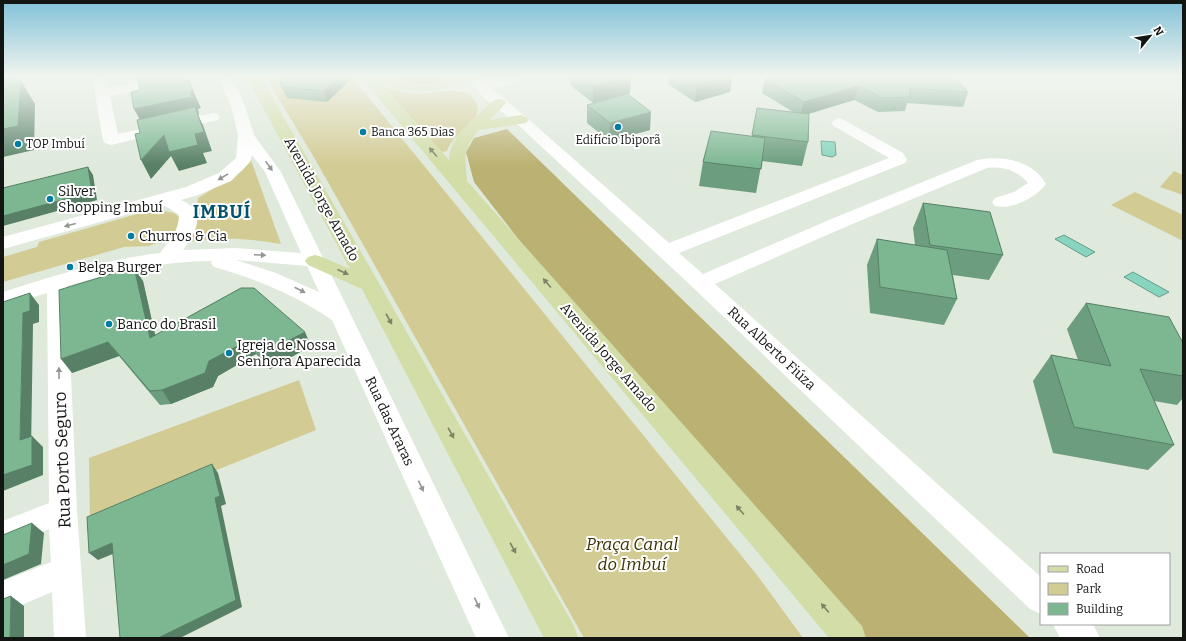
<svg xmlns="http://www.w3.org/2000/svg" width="1186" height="641" viewBox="0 0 1186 641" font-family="Bitter,serif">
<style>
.green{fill:#d3cb94}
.forest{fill:#bbb172}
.water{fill:#88d5bf;stroke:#659b8b}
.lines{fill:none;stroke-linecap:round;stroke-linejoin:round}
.minor{fill:#fff;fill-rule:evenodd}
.major{fill:#d2dda7;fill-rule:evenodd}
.wall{fill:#6b9d7e}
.shaded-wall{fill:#578066}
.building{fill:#7cb792;stroke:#578066}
.oneway{fill:#7c8364}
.oneway2{fill:#949694}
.poi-dot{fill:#037ba3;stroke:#fff;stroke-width:1.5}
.labels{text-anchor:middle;stroke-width:4;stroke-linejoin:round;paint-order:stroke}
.far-poi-label{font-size:12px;fill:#121511;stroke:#fff;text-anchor:start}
.poi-label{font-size:14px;fill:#121511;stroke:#fff;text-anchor:start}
.street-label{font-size:14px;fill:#121511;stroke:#fff}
.near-street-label{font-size:17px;fill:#121511;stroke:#fff}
.near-park-label{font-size:17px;font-style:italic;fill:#3b3300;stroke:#fff}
.district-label{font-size:18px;font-weight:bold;letter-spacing:1px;fill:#04526d;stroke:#fff}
</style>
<rect width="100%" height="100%" fill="#dfe9dc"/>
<g class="green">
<polygon points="265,76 351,76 757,575 803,638 584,638 315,159"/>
<path d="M 383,87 C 395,90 407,94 419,94 C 436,94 465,84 475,101 C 477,105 479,109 477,113 C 472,128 454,132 447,151 L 442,152 Z"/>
<path d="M 251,160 L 281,244 C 246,238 224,237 189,242 L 195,231 L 198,198 L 242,171 Z"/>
<polygon points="1174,171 1183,175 1183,195 1160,187"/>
<polygon points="1135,192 1183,215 1183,241 1111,205"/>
<polygon points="159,210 174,213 182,219 176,232 164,240 149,246 124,247 3,282 3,257 37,247 39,242 137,214"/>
<polygon points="299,380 316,430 90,521 89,458"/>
</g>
<g class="forest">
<polygon points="380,76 442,76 443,80 424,87"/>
<polygon points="507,129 1030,638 859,638 607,353 474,182 466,152 474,138"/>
</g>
<g class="water">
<polygon points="821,141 835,142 836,155 832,157 822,155"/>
<polygon points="1064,235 1095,252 1086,257 1055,239"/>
<polygon points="1133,272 1169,292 1159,297 1124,277"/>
</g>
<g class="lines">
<g class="minor">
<polygon points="92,76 106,76 108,88 166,76 173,77 175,80 173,83 168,84 110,96 118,134 213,113 218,114 220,117 218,120 213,121 111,145 105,143 103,140"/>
<path d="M 218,76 L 232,76 L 245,106 L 254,135 L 281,172 L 509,638 L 476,638 L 332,320 C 295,295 257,279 214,267 L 211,263 L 212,261 C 163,261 114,272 67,286 L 77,510 L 86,638 L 54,638 L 52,592 L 3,613 L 3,581 L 51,562 L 49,529 L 3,549 L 3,521 L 49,503 L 47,293 L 3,306 L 3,292 C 54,276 106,259 160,253 C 169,241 179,231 179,215 L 169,208 L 161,205 L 3,249 L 3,237 L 186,187 L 219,173 L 236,158 L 238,135 L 231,106 ZM 252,155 L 265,172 L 301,253 L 235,248 L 183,250 C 196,232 208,212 181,200 L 198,195 L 231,181 L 250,162 ZM 236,260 L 307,266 L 319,292 L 276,273 Z"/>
<path d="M 465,76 L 482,76 L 495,79 L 508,76 L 525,76 C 517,86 501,88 490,87 L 526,117 L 669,243 L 889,158 L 834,126 L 831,123 L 834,120 L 839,118 L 844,120 L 903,153 L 907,160 L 905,163 L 679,253 L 703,274 L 836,217 L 977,160 C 1001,155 1033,160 1046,184 C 1036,198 1011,210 995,206 L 992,202 L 995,198 L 1014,192 L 1028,183 L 1027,182 C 1016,170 1002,166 987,168 L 850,225 L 715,284 L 1041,577 L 1041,614 L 1030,609 L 685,280 L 516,123 L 483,97 Z"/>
<polygon points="1053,624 1093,624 1100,638 1060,638"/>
</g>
<g class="major">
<polygon points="246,76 260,76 380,285 574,626 578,638 544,638 362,289 308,265 305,261 308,257 315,255 322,257 350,269"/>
<path d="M 360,76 L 387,76 L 412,83 L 429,84 L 460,76 L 479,76 L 478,80 C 437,91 423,97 381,83 L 449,160 C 450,134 477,116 494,100 L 499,99 L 504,100 L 506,103 L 490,120 L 521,115 L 526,117 L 529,120 L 526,123 L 479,130 C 462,149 465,158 467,181 L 862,626 L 866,638 L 829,638 Z"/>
</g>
</g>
<g class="wall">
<polygon points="277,76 347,76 348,82 327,102 287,98 281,86"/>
<polygon points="570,76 631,76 630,93 593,103 570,85"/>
<polygon points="668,76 732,76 730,92 695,102 668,84"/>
<polygon points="775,76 968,92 963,107 907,103 905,111 878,112 854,100 809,114 808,142 802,166 762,161 756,193 699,186 703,162 752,136 757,108 793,112 762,93 764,79"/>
<polygon points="587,105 650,130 609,141 587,123"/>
<polygon points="923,203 1003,255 989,280 953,275 957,299 944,325 870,313 867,265 877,239 915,245 913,228"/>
<polygon points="143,281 155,335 241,288 311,346 270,369 256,354 218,376 213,387 171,404 160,405 119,356 72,373"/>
<polygon points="1086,303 1183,343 1183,398 1177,405 1154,401 1174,445 1148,470 1053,453 1033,381 1051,355 1078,360 1067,329"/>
</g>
<g class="shaded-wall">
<polygon points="341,76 347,76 348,82 327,102 324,91"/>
<polygon points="629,76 631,76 630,93 593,103 593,86"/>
<polygon points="727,76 732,76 730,92 695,102 697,84"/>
<polygon points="21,81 35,104 34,150 3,157 3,129"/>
<polygon points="859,86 854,100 800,116 804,102"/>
<polygon points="193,91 201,108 198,109 199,114 198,115 203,125 212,151 203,153 207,163 179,171 171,156 151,179 141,160 164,135 198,145 144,127 134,109"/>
<polygon points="651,112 650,130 609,141 610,123"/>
<polygon points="88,167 93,175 97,200 3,226 3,216"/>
<polygon points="134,267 143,281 159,352 150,338"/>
<polygon points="30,293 39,305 39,322 33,324 31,451 20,440 23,313"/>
<polygon points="305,332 311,346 270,369 263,354"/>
<polygon points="249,340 256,354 218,376 213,387 171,404 162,390 209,361"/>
<polygon points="108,342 119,356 72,373 61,359"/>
<polygon points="32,436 43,447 43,475 3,491 3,475"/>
<polygon points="212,464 218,473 226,504 221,506 242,607 180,638 158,638 215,498"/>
<polygon points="32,523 44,533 41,564 3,580 3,565"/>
<polygon points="112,543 120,551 98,560 89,553"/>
<polygon points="11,596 24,606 24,638 10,638"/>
</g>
<g class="building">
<polygon points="3,76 17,76 21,81 18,126 3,129"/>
<polygon points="136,76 187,76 193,91 190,92 192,97 134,109 131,92 140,90"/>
<polygon points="278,76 341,76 324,91 283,87"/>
<polygon points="580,76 629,76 593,86"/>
<polygon points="684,76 727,76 697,84"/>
<polygon points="775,76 953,76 968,92 910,88 910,97 883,98 859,86 804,102 764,79"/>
<polygon points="628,94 651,112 610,123 587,105"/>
<polygon points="195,107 204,132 195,134 198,145 169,152 164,135 141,160 135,134 140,133 137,120"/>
<polygon points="757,108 809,114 808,142 752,135"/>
<polygon points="711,131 765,138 761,169 703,162"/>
<polygon points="88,167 92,192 3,216 3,188"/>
<polygon points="923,203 990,212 1003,255 930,245"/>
<polygon points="877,239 947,250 957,299 880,287"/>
<polygon points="134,267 150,338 241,288 254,288 305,332 263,354 249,340 209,361 205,373 162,390 150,391 108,342 61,359 59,290"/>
<polygon points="30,293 30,311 23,313 20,440 32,436 32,465 3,475 3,302"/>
<polygon points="1086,303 1169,317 1183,343 1183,376 1140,369 1174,445 1074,427 1051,355 1111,366"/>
<polygon points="212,464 220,496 215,498 236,600 158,638 120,638 112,543 89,553 87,517"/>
<polygon points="32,523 29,554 3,565 3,535"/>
<polygon points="11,596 10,638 3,638 3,599"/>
</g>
<defs><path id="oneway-solid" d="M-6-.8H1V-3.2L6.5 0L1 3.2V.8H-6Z"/></defs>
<g class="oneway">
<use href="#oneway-solid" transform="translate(433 152) rotate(-131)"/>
<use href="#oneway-solid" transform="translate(343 272) rotate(24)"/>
<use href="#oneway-solid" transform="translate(547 283) rotate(-131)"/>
<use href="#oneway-solid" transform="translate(389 319) rotate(61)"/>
<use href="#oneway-solid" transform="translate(451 433) rotate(61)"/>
<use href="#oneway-solid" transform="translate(740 510) rotate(-131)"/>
<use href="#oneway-solid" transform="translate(513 548) rotate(61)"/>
<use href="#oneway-solid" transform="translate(825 608) rotate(-131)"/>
</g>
<g class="oneway2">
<use href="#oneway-solid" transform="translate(269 166) rotate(55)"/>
<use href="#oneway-solid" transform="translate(223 177) rotate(149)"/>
<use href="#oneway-solid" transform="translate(70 225) rotate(165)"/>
<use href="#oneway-solid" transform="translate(260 255) rotate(2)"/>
<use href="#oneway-solid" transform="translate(300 290) rotate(27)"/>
<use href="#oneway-solid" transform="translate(59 373) rotate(-91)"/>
<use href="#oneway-solid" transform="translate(421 486) rotate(65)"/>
<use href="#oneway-solid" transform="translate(477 603) rotate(65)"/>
</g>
<linearGradient id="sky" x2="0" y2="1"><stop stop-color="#81c1d8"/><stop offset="0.46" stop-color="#f1f5ef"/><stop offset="1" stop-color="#f1f5ef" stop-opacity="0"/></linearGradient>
<rect width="1186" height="166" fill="url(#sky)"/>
<g class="poi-dot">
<circle cx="618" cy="127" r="4"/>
<circle cx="363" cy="132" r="4"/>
<circle cx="18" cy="144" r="4"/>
<circle cx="50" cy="199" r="4"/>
<circle cx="131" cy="236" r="4"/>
<circle cx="70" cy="267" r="4"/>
<circle cx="109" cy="324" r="4"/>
<circle cx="229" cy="353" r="4"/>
</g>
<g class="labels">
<g class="far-poi-label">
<text x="371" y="136">Banca 365 Dias</text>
<text x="618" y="144" text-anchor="middle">Edifício Ibiporã</text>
<text x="26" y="148">TOP Imbuí</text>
</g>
<g class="poi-label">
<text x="58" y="196">Silver<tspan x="58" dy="16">Shopping Imbuí</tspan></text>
<text x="139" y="241">Churros &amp; Cia</text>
<text x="78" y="272">Belga Burger</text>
<text x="117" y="329">Banco do Brasil</text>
<text x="237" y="350">Igreja de Nossa<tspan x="237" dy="16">Senhora Aparecida</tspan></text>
</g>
<g class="street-label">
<text transform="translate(322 199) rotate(61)" y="5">Avenida Jorge Amado</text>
<text transform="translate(772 348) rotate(43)" y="5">Rua Alberto Fiúza</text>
<text transform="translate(609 357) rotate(49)" y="5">Avenida Jorge Amado</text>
<text transform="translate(390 421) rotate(65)" y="5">Rua das Araras</text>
</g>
<g class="near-street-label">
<text transform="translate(62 460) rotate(-92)" y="6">Rua Porto Seguro</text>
</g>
<g class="near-park-label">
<text x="632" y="550">Praça Canal<tspan x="632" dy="20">do Imbuí</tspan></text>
</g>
<g class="district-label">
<text x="222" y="218">IMBUÍ</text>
</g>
</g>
<rect width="1186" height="641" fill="none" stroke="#121511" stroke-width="8"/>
<rect x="1040" y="553" width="130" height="72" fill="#ffffff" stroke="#a0a1a0"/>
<rect x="1048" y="566" width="20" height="6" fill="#d2dda7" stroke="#a0a1a0"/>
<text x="1076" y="573" font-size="12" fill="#121511">Road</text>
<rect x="1048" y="583" width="20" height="12" fill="#d3cb94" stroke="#a0a1a0"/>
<text x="1076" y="593" font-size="12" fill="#121511">Park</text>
<rect x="1048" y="603" width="20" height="12" fill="#7cb792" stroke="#a0a1a0"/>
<text x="1076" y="613" font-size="12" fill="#121511">Building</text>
<g transform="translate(1150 36) rotate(60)" stroke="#ffffff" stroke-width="3" paint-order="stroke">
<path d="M0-3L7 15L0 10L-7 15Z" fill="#121511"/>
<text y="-6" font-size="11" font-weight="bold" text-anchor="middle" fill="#121511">N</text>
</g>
</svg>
